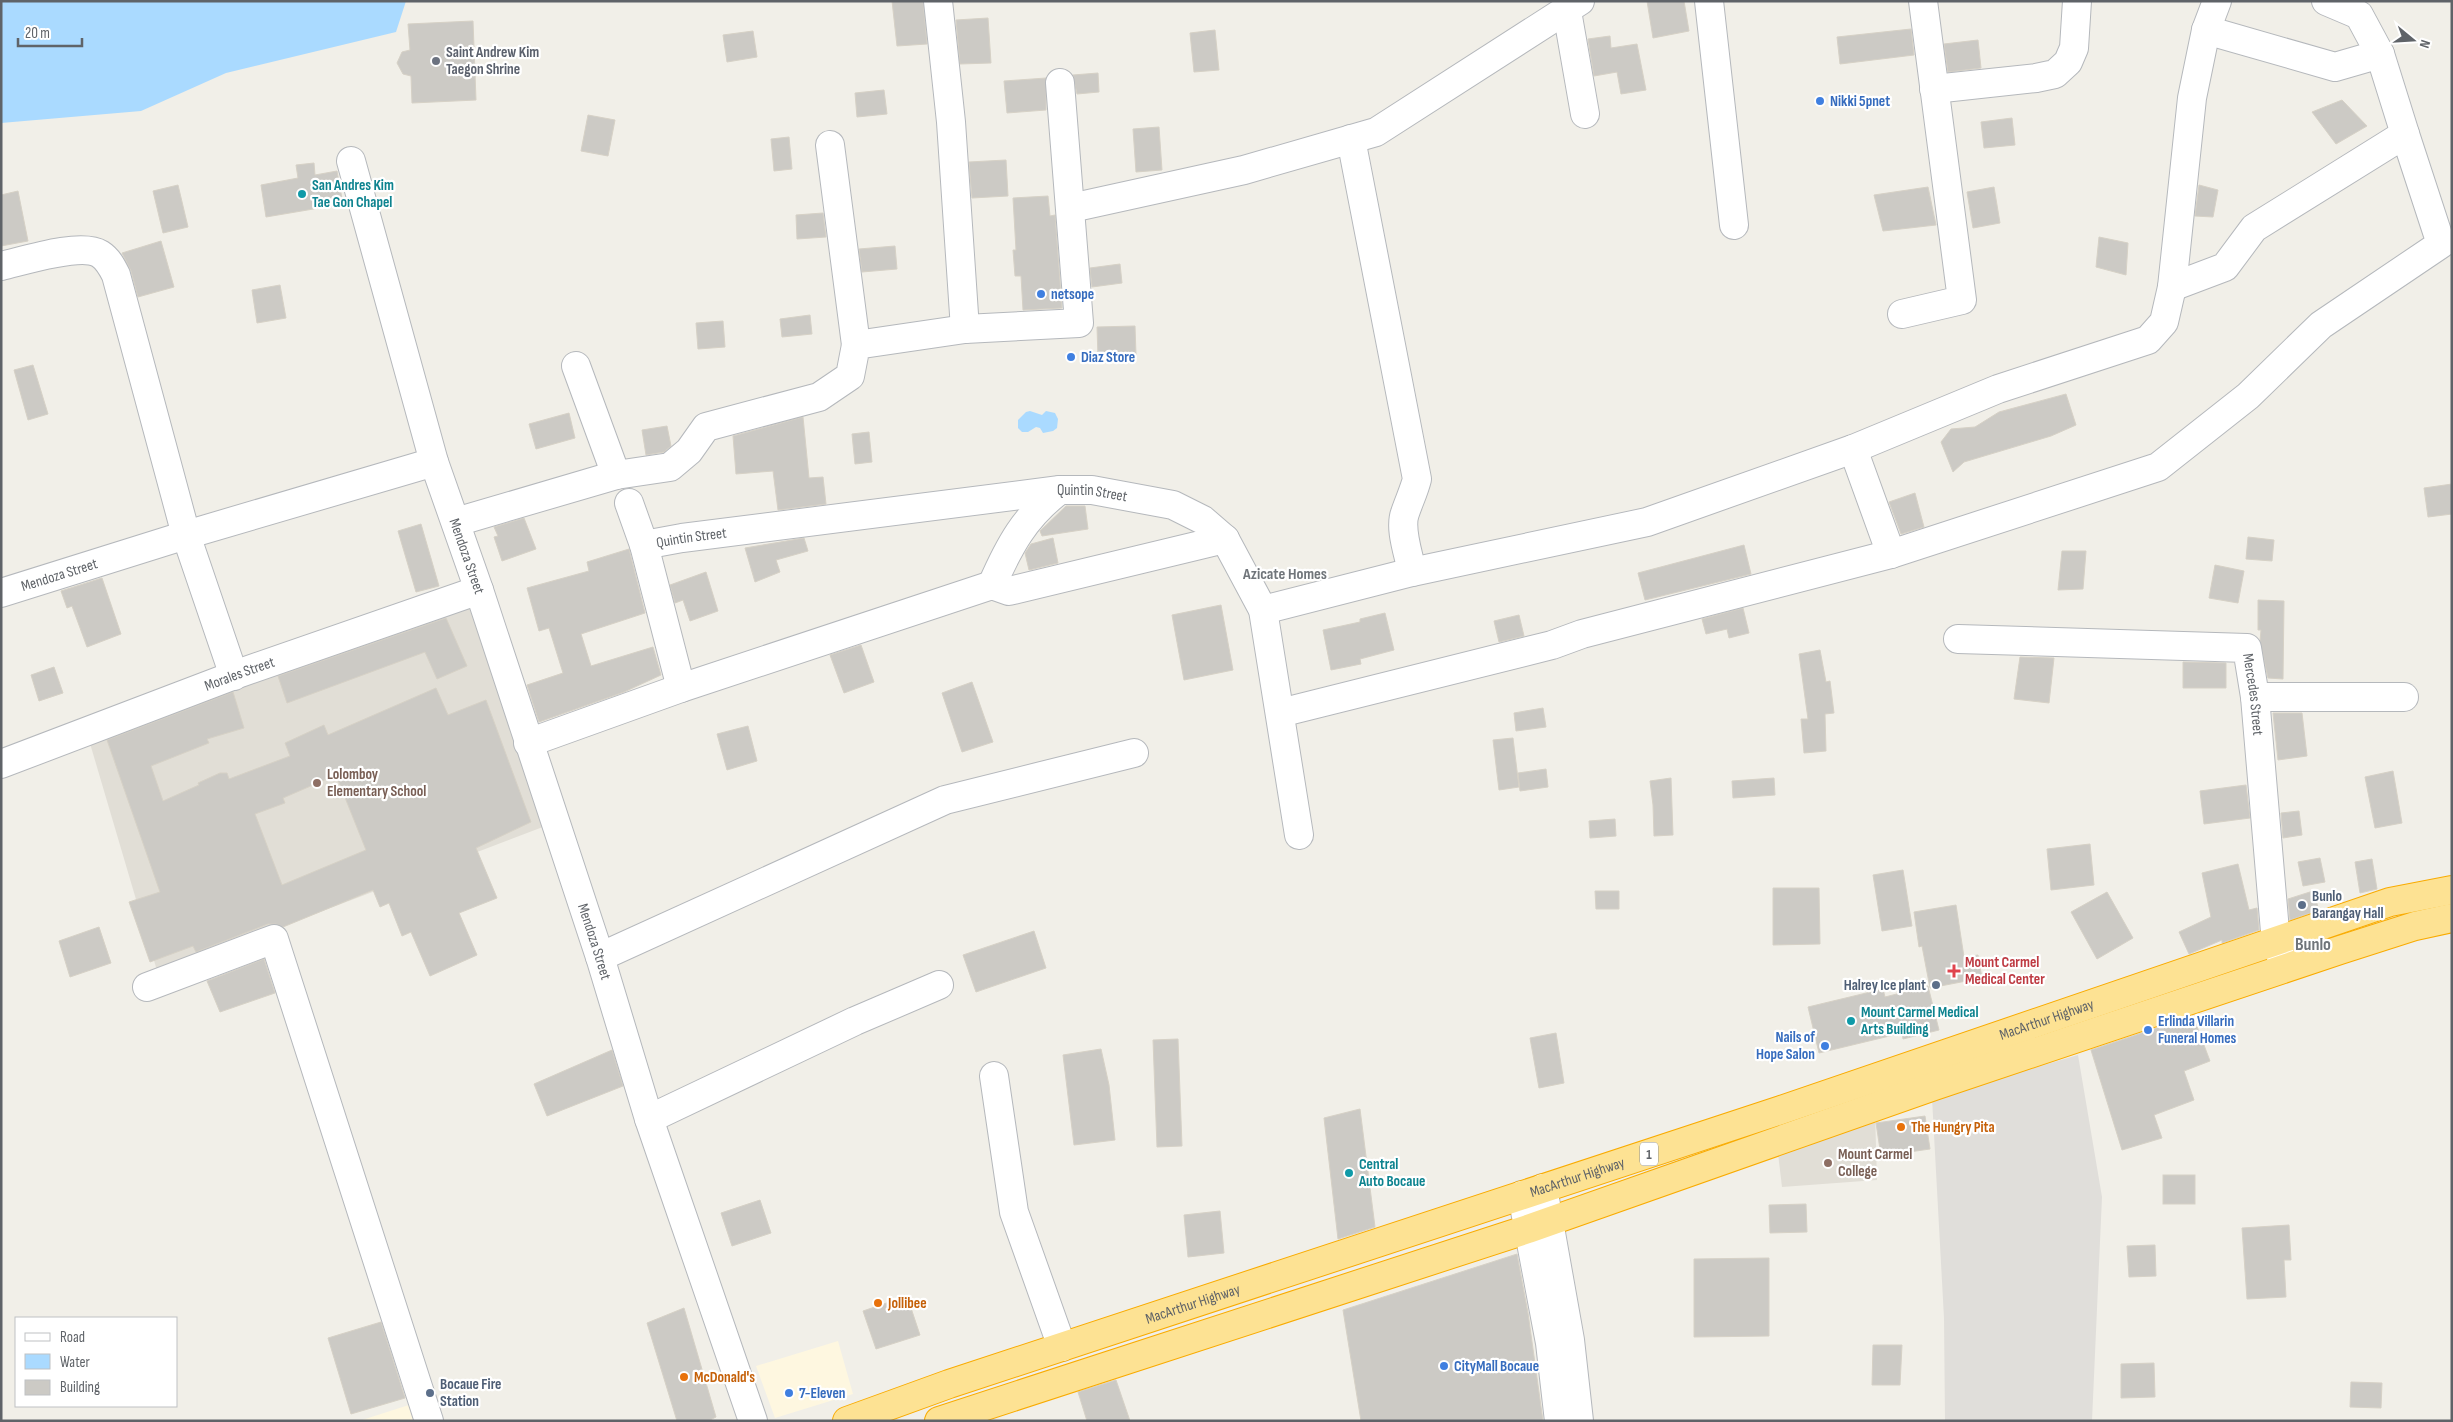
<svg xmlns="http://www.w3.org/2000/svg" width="2453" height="1422" viewBox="0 0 2453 1422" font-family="'Sofia Sans Condensed',sans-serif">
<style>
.commercial{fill:#fef7e0}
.industrial{fill:#e0deda}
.education{fill:#e1ded6}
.water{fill:#aadaff}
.building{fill:#cccac5;stroke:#d6d1c6;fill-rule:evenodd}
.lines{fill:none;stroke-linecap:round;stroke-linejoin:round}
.minor-casing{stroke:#b5b8bc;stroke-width:30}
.highway-casing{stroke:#f9ab00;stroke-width:30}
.minor{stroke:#fff;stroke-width:28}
.highway{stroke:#fde293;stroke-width:28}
.worship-dot{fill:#6b7280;stroke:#fff;stroke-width:2}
.shop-dot{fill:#3f7fe0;stroke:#fff;stroke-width:2}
.culture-dot{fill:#0f9aa8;stroke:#fff;stroke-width:2}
.education-dot{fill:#8d6e63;stroke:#fff;stroke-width:2}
.service-dot{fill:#5c6f8a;stroke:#fff;stroke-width:2}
.health-dot{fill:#e0444e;stroke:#fff;stroke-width:2}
.food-dot{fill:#e8710a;stroke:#fff;stroke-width:2}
.labels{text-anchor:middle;stroke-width:4.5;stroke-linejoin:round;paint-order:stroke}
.shield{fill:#fff;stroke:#8f9295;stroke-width:1}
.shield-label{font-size:14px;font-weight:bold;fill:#5f6368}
.worship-label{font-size:15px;font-weight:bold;fill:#5b616d;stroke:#fff;text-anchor:start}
.shop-label{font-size:15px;font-weight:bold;fill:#366cbe;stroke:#fff;text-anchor:start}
.culture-label{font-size:15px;font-weight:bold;fill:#0d838f;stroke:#fff;text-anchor:start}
.street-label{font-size:15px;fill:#5f6368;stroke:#fff}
.education-label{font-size:15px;font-weight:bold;fill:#785e54;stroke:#fff;text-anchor:start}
.service-label{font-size:15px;font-weight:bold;fill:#4e5e75;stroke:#fff;text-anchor:start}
.health-label{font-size:15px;font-weight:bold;fill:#be3a42;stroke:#fff;text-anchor:start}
.food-label{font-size:15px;font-weight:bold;fill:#c56008;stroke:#fff;text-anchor:start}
.neighbourhood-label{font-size:16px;font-weight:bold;fill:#70757a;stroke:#fff}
.quarter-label{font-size:18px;font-weight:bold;fill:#70757a;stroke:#fff}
</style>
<rect width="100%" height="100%" fill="#f1efe8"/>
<g class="commercial">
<polygon points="838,1341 853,1394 775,1418 756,1366"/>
<polygon points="412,1404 418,1421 359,1421"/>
</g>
<polygon class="industrial" points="2078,1055 2102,1197 2092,1421 1945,1421 1944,1318 1932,1098"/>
<g class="education">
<polygon points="468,599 548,825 158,974 89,740"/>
<polygon points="1875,1113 1877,1180 1782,1187 1777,1145"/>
</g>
<g class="water">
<polygon points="1,1 406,1 396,32 226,73 141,111 1,123"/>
<polygon points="1030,411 1042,415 1046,411 1055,413 1058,419 1057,428 1053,431 1043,433 1040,428 1036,427 1028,432 1022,432 1018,428 1018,420 1026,412"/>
</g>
<g class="building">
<polygon points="892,1 923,1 927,44 897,46"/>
<polygon points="1647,1 1684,1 1689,31 1653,38"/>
<polygon points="988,18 991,63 960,64 956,20"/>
<polygon points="473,21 476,100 412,103 411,76 403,74 397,63 402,52 410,50 408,24"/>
<polygon points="1911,29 1914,55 1840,64 1837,37"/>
<polygon points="1215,30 1219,70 1194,72 1190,33"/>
<polygon points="753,31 757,57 727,62 723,35"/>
<polygon points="1610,36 1611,48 1637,44 1646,90 1621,94 1617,72 1594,76 1588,39"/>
<polygon points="1978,40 1981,68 1948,72 1944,44"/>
<polygon points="1098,73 1099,92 1077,94 1073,75"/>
<polygon points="1046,78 1046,110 1007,113 1004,81"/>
<polygon points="884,90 887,114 857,117 855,93"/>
<polygon points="2342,100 2367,126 2336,144 2312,112"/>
<polygon points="588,115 615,120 608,156 581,151"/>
<polygon points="2012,118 2015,145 1984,148 1981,122"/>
<polygon points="1159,127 1162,170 1136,172 1133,129"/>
<polygon points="789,137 792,169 774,171 771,139"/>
<polygon points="1006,160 1008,196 972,198 969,162"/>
<polygon points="314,163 315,175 337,171 343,204 266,217 261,185 298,178 296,165"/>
<polygon points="178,185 188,227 163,233 153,191"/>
<polygon points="2199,185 2218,190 2213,217 2195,216"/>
<polygon points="1928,187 1936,225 1883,231 1874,195"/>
<polygon points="1994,187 2000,223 1973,228 1967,192"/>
<polygon points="18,191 28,241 1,246 1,195"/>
<polygon points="1048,196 1050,216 1055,215 1062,308 1023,310 1021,276 1015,276 1013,250 1016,250 1013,198"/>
<polygon points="823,213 826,237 797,239 796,215"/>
<polygon points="2099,237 2128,243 2126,275 2096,267"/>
<polygon points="161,241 174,287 138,297 131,271 122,253"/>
<polygon points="895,246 897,269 862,272 859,249"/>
<polygon points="1120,264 1122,283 1092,287 1090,268"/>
<polygon points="280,285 286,318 257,323 252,290"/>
<polygon points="810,315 812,334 782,337 780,319"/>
<polygon points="723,321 725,347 698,349 696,323"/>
<polygon points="1135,326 1136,355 1098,357 1097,327"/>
<polygon points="33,365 48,414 28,420 14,370"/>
<polygon points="2066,394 2076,425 2051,436 1964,462 1953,472 1941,442 1951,429 1975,427 1999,412"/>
<polygon points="569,413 575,438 536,449 529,424"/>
<polygon points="803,417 809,478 823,477 826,504 778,510 773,471 736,474 733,436"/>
<polygon points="667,426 671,446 664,452 646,455 642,430"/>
<polygon points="869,432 872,462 855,464 852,434"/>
<polygon points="2452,484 2452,514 2428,517 2424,488"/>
<polygon points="1915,493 1924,527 1901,534 1889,502"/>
<polygon points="1066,506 1085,506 1088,529 1042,536 1040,531"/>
<polygon points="524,518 536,549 502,561 494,537 498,536 494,527"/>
<polygon points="421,524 439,586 416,592 398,531"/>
<polygon points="2248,537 2274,540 2272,561 2246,559"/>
<polygon points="804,538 808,551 776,560 780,572 755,582 745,548"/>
<polygon points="1053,538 1058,563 1029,570 1025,553 1031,544"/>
<polygon points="1744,545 1751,574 1645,600 1638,573"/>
<polygon points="629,549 645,613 581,634 591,666 653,647 661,675 624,692 539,722 527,685 563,673 549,628 539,631 527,588 589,571 587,562"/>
<polygon points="2062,551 2086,551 2083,589 2058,590"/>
<polygon points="2215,565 2244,571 2238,603 2209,598"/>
<polygon points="706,572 718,611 690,621 683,600 675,603 670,585"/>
<polygon points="102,578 121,634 87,647 72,606 67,608 61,591"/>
<polygon points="2258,600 2284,601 2283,679 2268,678 2260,641 2261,630 2258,630"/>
<polygon points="1221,605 1233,670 1184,680 1172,615"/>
<polygon points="1743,608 1749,633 1729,638 1727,629 1706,634 1702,619"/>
<polygon points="1385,613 1394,650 1360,659 1361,664 1331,670 1323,630 1360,622 1360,619"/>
<polygon points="1519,615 1524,636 1499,642 1494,621"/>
<polygon points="446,618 467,666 437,679 425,652 287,703 278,676"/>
<polygon points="861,645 874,682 844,693 830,655"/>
<polygon points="1820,650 1826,682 1830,681 1834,713 1825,714 1826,751 1804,753 1801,719 1808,719 1799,654"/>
<polygon points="2020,657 2054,658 2049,703 2014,699"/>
<polygon points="2183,662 2226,663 2226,688 2183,688"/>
<polygon points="54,667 63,693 39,701 31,675"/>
<polygon points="972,682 993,742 962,752 942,693"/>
<path d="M 436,688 L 448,715 L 486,700 L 531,822 L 476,848 L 497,898 L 459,913 L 477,955 L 430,976 L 411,932 L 402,936 L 389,903 L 380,907 L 373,890 L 283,927 L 276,924 L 268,924 L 196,952 L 193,946 L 150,962 L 129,902 L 160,892 L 107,740 L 233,692 L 244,728 L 207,739 L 209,743 L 151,766 L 163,801 L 199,785 L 198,783 L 220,773 L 227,773 L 229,779 L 290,756 L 285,743 L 324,725 L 328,735 ZM 336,775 L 366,850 L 282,885 L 255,814 L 285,803 L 283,798 Z"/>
<polygon points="1543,708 1546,727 1516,731 1514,713"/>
<polygon points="2273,713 2302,713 2307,756 2278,760"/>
<polygon points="748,726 757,761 727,770 717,734"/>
<polygon points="1513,738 1519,787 1499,790 1493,740"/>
<polygon points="1546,769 1548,787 1520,791 1518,773"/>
<polygon points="2393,771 2402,823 2375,828 2365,777"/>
<polygon points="1671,778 1673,835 1654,836 1653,805 1650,781"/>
<polygon points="1774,778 1775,795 1733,798 1732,781"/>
<polygon points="2246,785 2250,818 2204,824 2200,791"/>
<polygon points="2299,811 2302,835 2283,838 2281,813"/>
<polygon points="1615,819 1616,836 1590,838 1589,821"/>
<polygon points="2090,844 2094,885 2051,890 2047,849"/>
<polygon points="2320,858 2325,882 2303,886 2298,862"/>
<polygon points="2372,859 2377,889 2360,893 2355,862"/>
<polygon points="2238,864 2249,910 2257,908 2259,930 2222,943 2222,940 2189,954 2179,932 2211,917 2202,873"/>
<polygon points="1903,870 1912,926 1882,931 1873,875"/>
<polygon points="1773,888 1819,888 1820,944 1773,945"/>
<polygon points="1595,891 1619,891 1619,909 1596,909"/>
<polygon points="2313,891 2319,910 2290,920 2288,899"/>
<polygon points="2107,892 2133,938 2097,959 2071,912"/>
<polygon points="1956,905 1964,957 1978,955 1982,978 1930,988 1922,946 1919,947 1914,912"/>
<polygon points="99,927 111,963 70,977 59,941"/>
<polygon points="1034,931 1046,968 976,992 963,955"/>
<polygon points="264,959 275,993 220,1012 207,981"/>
<polygon points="1928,986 1939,1030 1903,1039 1902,1033 1819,1053 1808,1007 1883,989 1885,997"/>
<polygon points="2193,1016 2210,1061 2184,1071 2194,1100 2154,1115 2162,1138 2122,1150 2091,1050"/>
<polygon points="1556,1033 1564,1083 1539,1088 1530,1038"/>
<polygon points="1178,1039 1182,1146 1157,1147 1153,1040"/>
<polygon points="1101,1049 1109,1085 1115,1140 1074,1145 1063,1055"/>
<polygon points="612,1050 623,1086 547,1116 534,1084"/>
<polygon points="1360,1109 1375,1227 1338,1239 1324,1118"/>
<polygon points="1925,1116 1930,1149 1881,1156 1876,1123"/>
<rect x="2163" y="1175" width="32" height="29"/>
<polygon points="760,1200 771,1233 732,1246 721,1213"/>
<polygon points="1806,1204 1807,1232 1770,1233 1769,1205"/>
<polygon points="1220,1211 1224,1253 1188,1257 1184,1215"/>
<polygon points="2289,1225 2291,1260 2284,1260 2286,1297 2247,1299 2242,1228"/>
<polygon points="2155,1245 2156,1276 2129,1277 2127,1246"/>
<polygon points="1517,1254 1528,1313 1543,1421 1361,1421 1343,1310"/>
<polygon points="1769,1258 1769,1336 1694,1337 1694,1259"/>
<polygon points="907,1296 920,1335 876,1349 863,1311"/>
<polygon points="684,1308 716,1417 708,1421 677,1421 647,1323"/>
<polygon points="381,1322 405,1398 351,1414 328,1338"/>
<polygon points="1873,1345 1902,1345 1900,1385 1872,1385"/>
<polygon points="2154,1363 2155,1397 2121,1398 2121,1364"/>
<polygon points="1116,1380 1130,1421 1087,1421 1078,1392"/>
<polygon points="2351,1382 2382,1383 2381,1408 2350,1407"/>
</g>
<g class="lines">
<g class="minor-casing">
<g id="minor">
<polyline points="938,1 951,122 965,329"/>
<polyline points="1709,1 1734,225"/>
<polyline points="2326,1 2359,15 2380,54 2405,134"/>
<polyline points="1567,11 1585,114"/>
<polyline points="2206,30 2335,67 2380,54"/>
<polyline points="1934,89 2036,78 2055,74 2068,62 2074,48 2077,1"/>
<path d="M 1351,139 L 1417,479 C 1414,491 1409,501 1405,513 C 1399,529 1409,555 1412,572"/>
<polyline points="830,145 856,345"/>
<path id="s1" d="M 351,161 L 434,462 L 479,590 L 600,957 L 649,1119 L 753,1421"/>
<polyline points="1071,208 1244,170 1376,132 1580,1"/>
<path d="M 1,266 C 23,261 81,242 100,254 C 108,259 112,267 116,275 L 186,535 L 234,676"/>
<polyline points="1902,314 1962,300 1923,1"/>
<polyline points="576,366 616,475"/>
<polyline points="1853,449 1891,554"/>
<polyline points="629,503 644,545 681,688"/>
<polyline points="456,522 616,475 670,467 689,451 706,427 819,397 850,376 856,345 965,329 1079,323 1060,83"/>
<path id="s2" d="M 644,545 L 682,538 L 1060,490 L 1092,490 L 1173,505 L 1203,520 L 1225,539 L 1263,610 L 1299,835"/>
<path d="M 992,585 C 1009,546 1025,516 1060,490"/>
<path id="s3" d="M 1,593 L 186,535 L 434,462"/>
<polyline points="1263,610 1412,572 1647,522 1853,449 1998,389 2148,340 2164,322 2172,287 2192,98 2206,30 2217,1"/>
<path id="s4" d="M 1958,639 L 2247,648 L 2255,697 L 2276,943 L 2283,962"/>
<polyline points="2255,697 2404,697"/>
<polyline points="1280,713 1552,645 1582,634 1891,554 2158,467 2248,396 2321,325 2441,244 2405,134 2254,228 2225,267 2172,287"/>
<polyline points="528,743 681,688 992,585 1009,591 1225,539"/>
<path id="s5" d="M 1,764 L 240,673 L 479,590"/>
<polyline points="600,957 945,800 1134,753"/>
<polyline points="147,987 274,939 429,1421"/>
<polyline points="994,1076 1014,1212 1062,1347"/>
<polyline points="649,1119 855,1021 939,985"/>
<polyline points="1543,1188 1570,1340 1579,1421"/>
<polyline points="1522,1195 1550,1343 1559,1421"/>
</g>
</g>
<g class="highway-casing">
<g id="highway">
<path id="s6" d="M 847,1421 L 949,1384 L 1781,1110 L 2390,902 L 2452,890"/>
<polyline points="939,1421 1528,1229 1934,1086 2340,950 2415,926 2452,918"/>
</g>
</g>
<use href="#minor" class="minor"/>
<use href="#highway" class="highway"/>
</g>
<circle class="worship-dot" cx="436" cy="61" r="5"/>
<g class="shop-dot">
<circle cx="1820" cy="101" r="5"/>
<circle cx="1041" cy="294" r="5"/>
<circle cx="1071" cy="357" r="5"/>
<circle cx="2148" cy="1030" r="5"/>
<circle cx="1825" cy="1046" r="5"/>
<circle cx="1444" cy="1366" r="5"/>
<circle cx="789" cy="1393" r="5"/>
</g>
<g class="culture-dot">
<circle cx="302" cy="194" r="5"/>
<circle cx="1851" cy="1021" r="5"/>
<circle cx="1349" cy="1173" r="5"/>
</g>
<g class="education-dot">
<circle cx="317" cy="783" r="5"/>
<circle cx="1828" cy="1163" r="5"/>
</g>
<g class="service-dot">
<circle cx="2302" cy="905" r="5"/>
<circle cx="1936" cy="985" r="5"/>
<circle cx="430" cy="1393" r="5"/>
</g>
<path class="health-dot" d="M1951.5 963.5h5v5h5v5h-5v5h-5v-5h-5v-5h5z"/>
<g class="food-dot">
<circle cx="1901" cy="1127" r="5"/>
<circle cx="878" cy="1303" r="5"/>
<circle cx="684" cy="1377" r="5"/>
</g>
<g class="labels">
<rect class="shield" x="1640" y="1142.5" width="18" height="23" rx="4"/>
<g class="shield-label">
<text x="1649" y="1159">1</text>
</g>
<g class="worship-label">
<text x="446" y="57">Saint Andrew Kim<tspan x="446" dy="17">Taegon Shrine</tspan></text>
</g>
<g class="shop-label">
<text x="1830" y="106">Nikki 5pnet</text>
<text x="1051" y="299">netsope</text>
<text x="1081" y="362">Diaz Store</text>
<text x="2158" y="1026">Erlinda Villarin<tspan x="2158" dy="17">Funeral Homes</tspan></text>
<text x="1815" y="1042" text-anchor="end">Nails of<tspan x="1815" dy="17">Hope Salon</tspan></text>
<text x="1454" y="1371">CityMall Bocaue</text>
<text x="799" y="1398">7-Eleven</text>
</g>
<g class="culture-label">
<text x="312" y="190">San Andres Kim<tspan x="312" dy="17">Tae Gon Chapel</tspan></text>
<text x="1861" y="1017">Mount Carmel Medical<tspan x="1861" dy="17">Arts Building</tspan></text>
<text x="1359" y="1169">Central<tspan x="1359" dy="17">Auto Bocaue</tspan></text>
</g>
<g class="street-label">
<text dy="5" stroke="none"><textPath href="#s2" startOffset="452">Quintin Street</textPath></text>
<text dy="5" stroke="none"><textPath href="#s2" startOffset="48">Quintin Street</textPath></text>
<text dy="5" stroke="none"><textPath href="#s1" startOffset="412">Mendoza Street</textPath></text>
<text dy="5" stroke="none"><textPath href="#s3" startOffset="61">Mendoza Street</textPath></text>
<text dy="5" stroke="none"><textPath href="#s5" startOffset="255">Morales Street</textPath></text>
<text dy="5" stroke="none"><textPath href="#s4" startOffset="336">Mercedes Street</textPath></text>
<text dy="5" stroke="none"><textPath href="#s1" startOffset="818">Mendoza Street</textPath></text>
<text dy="5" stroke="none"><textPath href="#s6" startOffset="1265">MacArthur Highway</textPath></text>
<text dy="5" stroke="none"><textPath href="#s6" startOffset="770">MacArthur Highway</textPath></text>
<text dy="5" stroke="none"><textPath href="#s6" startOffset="365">MacArthur Highway</textPath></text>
</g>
<g class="education-label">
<text x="327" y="779">Lolomboy<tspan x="327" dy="17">Elementary School</tspan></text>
<text x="1838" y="1159">Mount Carmel<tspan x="1838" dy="17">College</tspan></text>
</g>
<g class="service-label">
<text x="2312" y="901">Bunlo<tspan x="2312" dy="17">Barangay Hall</tspan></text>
<text x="1926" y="990" text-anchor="end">Halrey Ice plant</text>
<text x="440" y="1389">Bocaue Fire<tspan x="440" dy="17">Station</tspan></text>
</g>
<g class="health-label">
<text x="1965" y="967">Mount Carmel<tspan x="1965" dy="17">Medical Center</tspan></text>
</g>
<g class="food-label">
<text x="1911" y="1132">The Hungry Pita</text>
<text x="888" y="1308">Jollibee</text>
<text x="694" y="1382">McDonald's</text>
</g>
<g class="neighbourhood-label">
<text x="1285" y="579">Azicate Homes</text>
</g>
<g class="quarter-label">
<text x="2313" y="950">Bunlo</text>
</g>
</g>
<rect width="2453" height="1422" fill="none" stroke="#5f6368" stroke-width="5"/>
<rect x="15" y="1317" width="162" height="90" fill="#ffffff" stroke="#bfc1c3"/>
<rect x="25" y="1333" width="25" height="8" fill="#ffffff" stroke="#bfc1c3"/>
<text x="60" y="1342" font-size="15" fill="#5f6368">Road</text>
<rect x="25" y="1354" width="25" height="15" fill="#aadaff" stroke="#bfc1c3"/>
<text x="60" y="1367" font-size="15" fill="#5f6368">Water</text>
<rect x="25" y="1380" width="25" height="15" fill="#cccac5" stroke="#bfc1c3"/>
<text x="60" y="1392" font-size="15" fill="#5f6368">Building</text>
<g transform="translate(2413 40) rotate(108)" stroke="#ffffff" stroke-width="4" paint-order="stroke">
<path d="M0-4L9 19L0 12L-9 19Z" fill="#5f6368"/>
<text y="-8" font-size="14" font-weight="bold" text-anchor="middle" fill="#5f6368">N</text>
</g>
<path d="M18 38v8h64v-8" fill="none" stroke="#5f6368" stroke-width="2.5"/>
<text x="25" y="38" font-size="15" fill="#5f6368" stroke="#ffffff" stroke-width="4" paint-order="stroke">20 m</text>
</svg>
